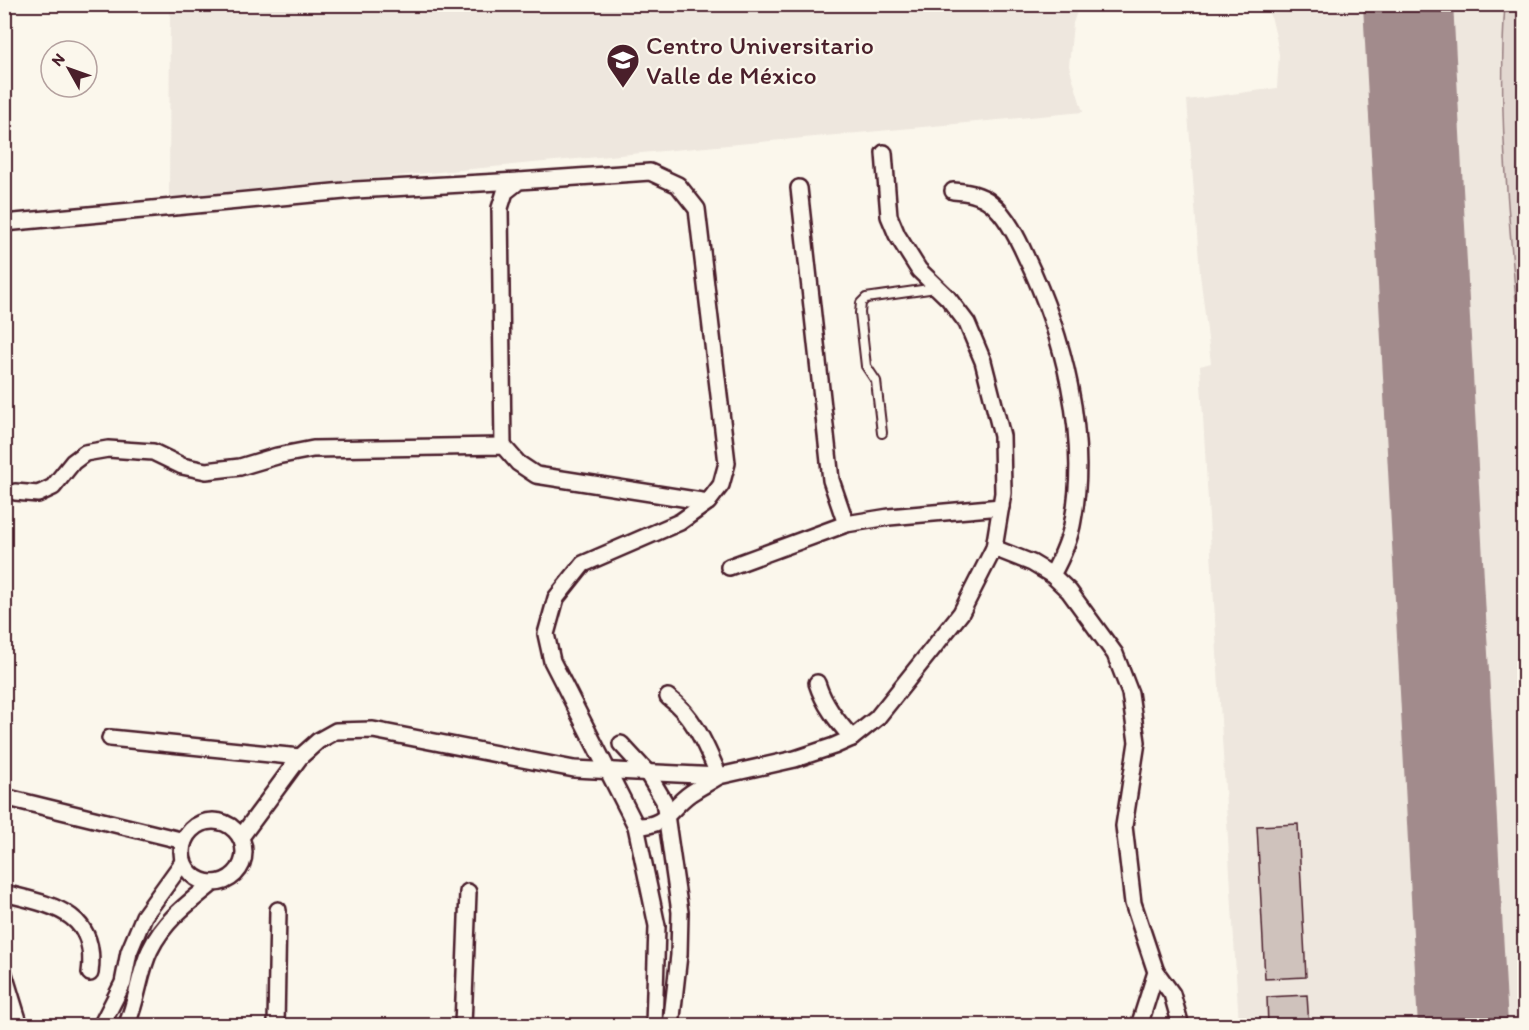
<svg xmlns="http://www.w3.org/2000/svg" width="1529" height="1030" viewBox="0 0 1529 1030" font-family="Itim,sans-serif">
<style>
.built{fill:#eee7de}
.green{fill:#e2d7d0;stroke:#967b7e;stroke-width:1.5}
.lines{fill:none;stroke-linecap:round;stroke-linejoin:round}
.runway{stroke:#a28b8c;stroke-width:90}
.building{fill:#cfc2bc;stroke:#4a1f2b;stroke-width:1.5}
.lane-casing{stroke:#4a1f2b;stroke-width:12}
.street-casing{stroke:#4a1f2b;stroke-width:20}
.lane{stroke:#fbf7ec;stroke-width:8}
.street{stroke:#fbf7ec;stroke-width:15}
.labels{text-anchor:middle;stroke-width:4.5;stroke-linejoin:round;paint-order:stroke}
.poi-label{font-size:26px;fill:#4a1f2b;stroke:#fbf7ec;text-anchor:start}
</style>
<rect width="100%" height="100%" fill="#fbf7ec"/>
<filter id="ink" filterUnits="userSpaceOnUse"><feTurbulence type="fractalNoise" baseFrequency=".0167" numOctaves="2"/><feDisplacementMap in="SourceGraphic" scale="12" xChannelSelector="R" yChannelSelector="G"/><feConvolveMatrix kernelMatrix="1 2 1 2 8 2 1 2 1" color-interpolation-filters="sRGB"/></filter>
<g filter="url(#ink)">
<g class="built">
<polygon points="170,5 1079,5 1073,23 1069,66 1083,112 169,197"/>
<polygon points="1265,5 1505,5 1501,67 1502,120 1519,336 1524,365 1524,1025 1239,1025 1200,366 1211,363 1200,274 1187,100 1277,88 1279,55 1276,37 1272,20"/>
</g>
<path class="green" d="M 1505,5 L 1524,5 L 1524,365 L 1519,336 C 1510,225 1497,115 1505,5 Z"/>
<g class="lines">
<polyline class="runway" points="1408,4 1463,1026"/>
</g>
<g class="building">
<polygon points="1298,824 1306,977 1265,979 1257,826"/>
<polygon points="1307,995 1309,1026 1268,1026 1267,997"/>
</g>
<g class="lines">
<g class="lane-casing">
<polyline id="lane" points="882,433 876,381 866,366 860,313 861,303 866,298 936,288"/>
</g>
<g class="street-casing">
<g id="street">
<polyline points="799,188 831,480 846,524"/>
<path d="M 953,191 C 967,192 980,194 991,203 C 1007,216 1018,239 1026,257 C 1063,334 1089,434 1073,520 C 1070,540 1062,557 1052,575"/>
<polyline points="4,223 355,190 519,181"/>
<polyline points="503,446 500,208 505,192 519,181 650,172 678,185 697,209 727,463 721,485 708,502 680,522 583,564 556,598 546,634 552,661 636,826 657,926 654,1026"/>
<polyline points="15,492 38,494 53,487 73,462 85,453 108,449 153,452 182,466 206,471 240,467 277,456 313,449 503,446 518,463 536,475 708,502"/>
<polyline points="994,548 1032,563 1052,575 1069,591 1115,654 1130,693 1137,742 1124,826 1133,903 1156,972 1139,1026"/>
<polyline points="729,567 846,524 889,517 1001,507"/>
<path d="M 817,683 C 824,705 837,721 852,738"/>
<path d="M 668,697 C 695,717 706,746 719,776"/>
<polyline points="110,738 300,757"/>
<polyline points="621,744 646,771 664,801 680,912 679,955 671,1026"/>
<polyline points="4,797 184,841"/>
<circle cx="213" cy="852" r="31"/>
<path d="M 636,826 C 667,827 669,808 691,793 C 700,787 710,782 719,776"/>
<polyline points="241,837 300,757 318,741 336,731 373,730 574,769 719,776 795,759 834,746 852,738 877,718 961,613 994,548 1003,493 1002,436 983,361 967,323 948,298 919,270 897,235 889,216 884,153"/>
<path d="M 4,893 C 52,905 98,912 90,973"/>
<polyline points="1156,972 1172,994 1181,1026"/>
<polyline points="4,974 20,1026"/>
<polyline points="101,1026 123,983 129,952 144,916 183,862"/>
<path d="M 126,1026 C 138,1000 139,972 150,950 C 164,921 188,903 213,883"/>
<polyline points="276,1026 278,910"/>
<polyline points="463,1026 468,892"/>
</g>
</g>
<use href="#lane" class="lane"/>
<use href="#street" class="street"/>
</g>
</g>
<defs>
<g id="university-pin" transform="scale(1.725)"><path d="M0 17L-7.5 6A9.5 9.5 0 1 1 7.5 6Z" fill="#4a1f2b" stroke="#fbf7ec"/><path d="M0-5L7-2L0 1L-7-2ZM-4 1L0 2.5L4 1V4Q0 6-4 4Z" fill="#fff"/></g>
</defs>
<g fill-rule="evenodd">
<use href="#university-pin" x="623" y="60"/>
</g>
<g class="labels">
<g class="poi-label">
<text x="646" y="54">Centro Universitario<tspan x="646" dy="30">Valle de México</tspan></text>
</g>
</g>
<rect width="1529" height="1030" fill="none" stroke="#fbf7ec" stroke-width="24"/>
<rect x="12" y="12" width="1505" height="1006" fill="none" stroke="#4a1f2b" stroke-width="2" filter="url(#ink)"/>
<g transform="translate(69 69) rotate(310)"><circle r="28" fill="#fbf7ec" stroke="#b4a19f" stroke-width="1.5"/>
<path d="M0-4.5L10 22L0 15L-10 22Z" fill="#4a1f2b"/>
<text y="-9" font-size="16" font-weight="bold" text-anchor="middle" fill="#4a1f2b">N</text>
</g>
</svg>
